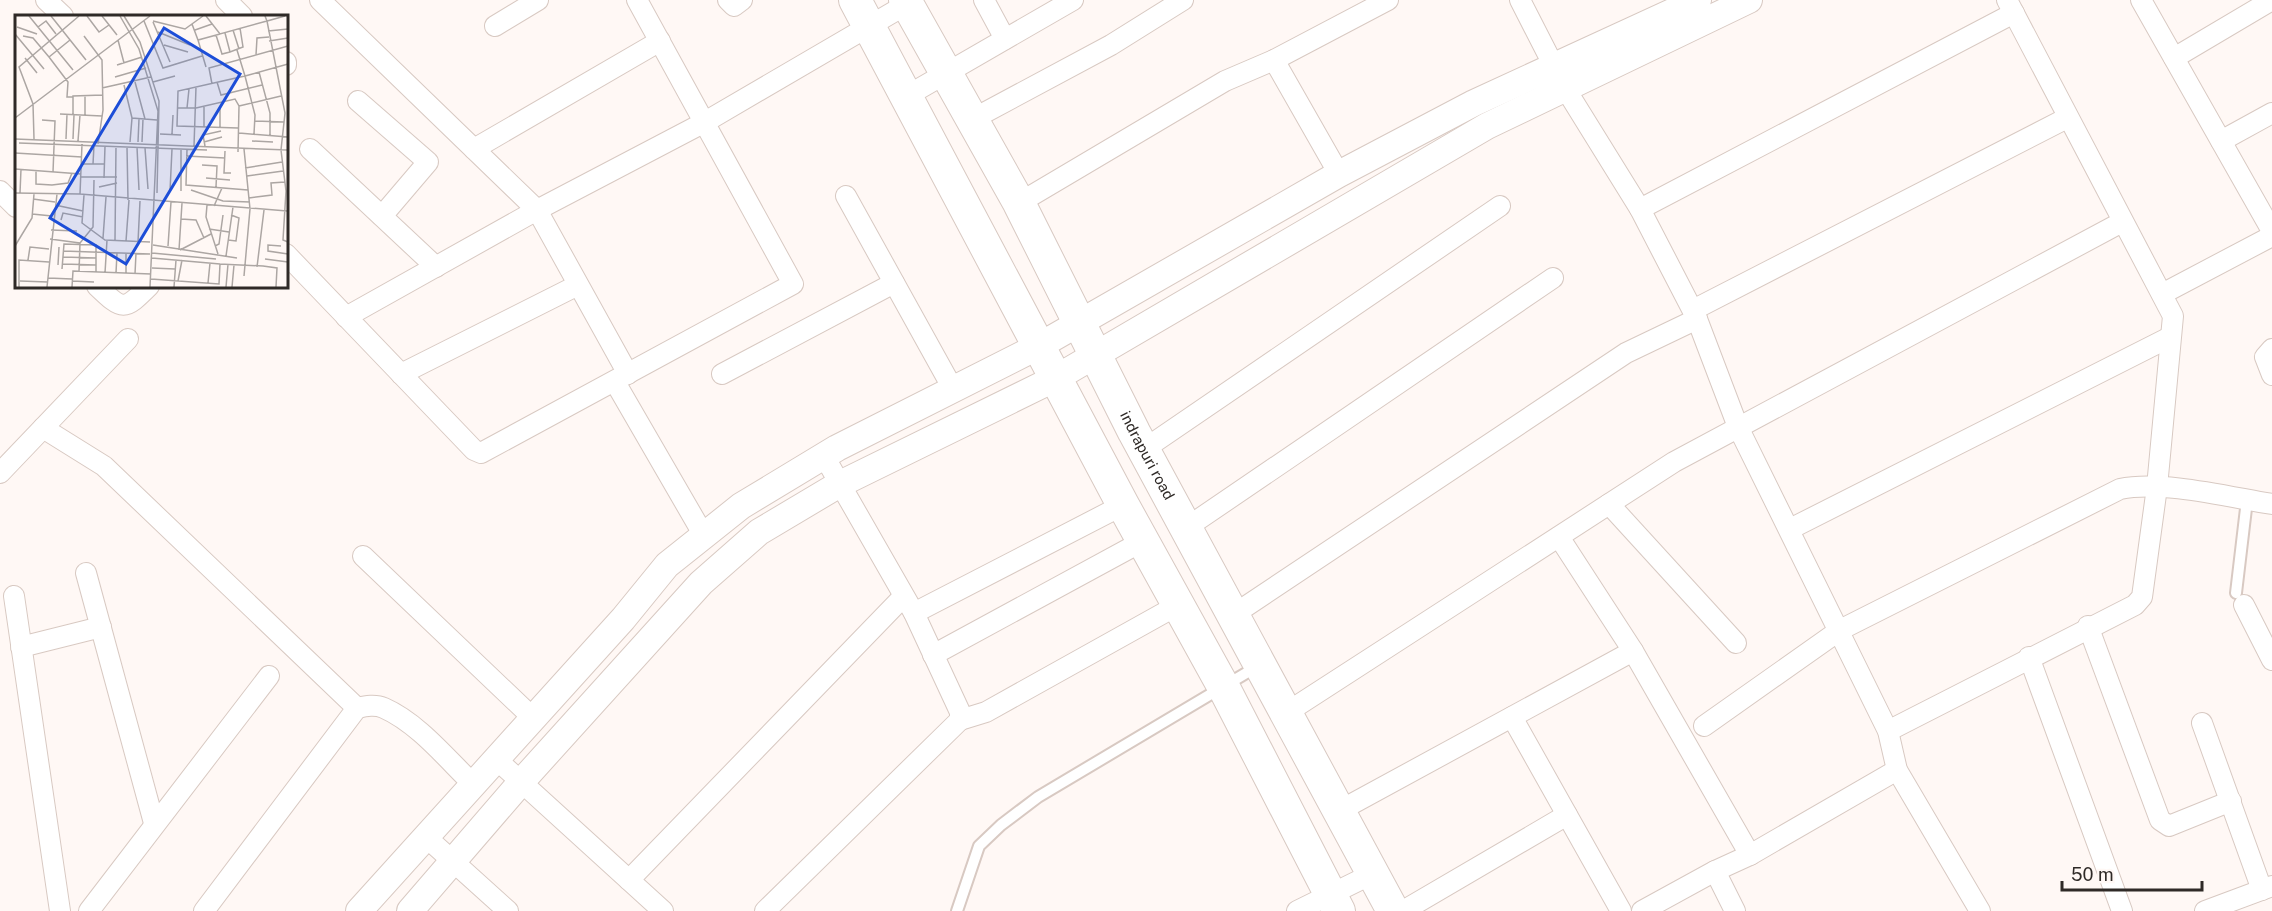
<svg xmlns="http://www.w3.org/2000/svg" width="2272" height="911" viewBox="0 0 2272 911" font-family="'Public Sans',sans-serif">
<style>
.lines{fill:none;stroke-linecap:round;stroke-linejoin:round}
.service-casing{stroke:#d8c9c2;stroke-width:14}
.minor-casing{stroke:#d8c9c2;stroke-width:22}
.tertiary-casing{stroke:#d8c9c2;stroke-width:28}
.primary-casing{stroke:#d8c9c2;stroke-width:34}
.service{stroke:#fff;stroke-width:10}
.minor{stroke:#fff;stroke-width:20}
.tertiary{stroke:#fff;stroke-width:26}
.primary{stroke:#fff;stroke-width:32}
.labels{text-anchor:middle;stroke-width:6;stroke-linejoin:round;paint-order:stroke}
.street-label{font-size:15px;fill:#2f2a27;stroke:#fff8f5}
.inset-road{fill:none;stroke:#aca6a3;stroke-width:1.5}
.view{fill:#1d4ed8;fill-opacity:0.15;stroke:#1d4ed8;stroke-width:3}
.inset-edge{fill:none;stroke:#2f2a27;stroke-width:3}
</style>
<rect width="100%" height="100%" fill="#fff8f5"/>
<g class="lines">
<g class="service-casing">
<g id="service">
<polyline points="2236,593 2247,500"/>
<polyline points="957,911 979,846 1001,825 1038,797 1258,666"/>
</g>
</g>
<g class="minor-casing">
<g id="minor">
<polyline points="46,0 63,16"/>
<polyline points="226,0 242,16"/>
<polyline points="320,0 537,210 628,374"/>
<polyline points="728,0 734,6 742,0"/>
<polyline points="984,0 1005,39"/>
<polyline points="1520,0 1565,88 1640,209 1697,319 1738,427 1888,731 1897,770 1980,911"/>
<polyline points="2141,0 2272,231"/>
<polyline points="495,26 538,0"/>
<polyline points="2174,58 2272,0"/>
<polyline points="1274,60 1339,174"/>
<polyline points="286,62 286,65"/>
<polyline points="905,97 1073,0"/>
<polyline points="358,101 428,162 382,216"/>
<polyline points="971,120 1111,45 1183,0"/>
<polyline points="2221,141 2272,113"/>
<polyline points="310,149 436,267"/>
<polyline points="474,149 660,41"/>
<polyline points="0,191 16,207"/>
<polyline points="846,196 953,389"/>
<polyline points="1019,203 1225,81 1274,60 1388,0"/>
<polyline points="1640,209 2014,13"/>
<polyline points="286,254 474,450 481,453 793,284 637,0"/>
<path d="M 97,286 C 123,311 124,311 149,286"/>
<polyline points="2162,294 2272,236"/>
<polyline points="1693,310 2067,118"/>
<polyline points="346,317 537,210 705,122 907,4"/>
<polyline points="2272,349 2265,357 2272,375"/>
<polyline points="401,374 578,285"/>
<polyline points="722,374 894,283"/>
<polyline points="615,382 703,534"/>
<polyline points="43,428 104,466 357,708 204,911"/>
<polyline points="1143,450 1500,206"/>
<polyline points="0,473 128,339"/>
<polyline points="1609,504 1736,643"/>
<polyline points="1186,528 1553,278"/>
<polyline points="1790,529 2170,337"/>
<polyline points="1559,537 1633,651 1750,855"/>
<polyline points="363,556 533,718"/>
<polyline points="86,573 154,823"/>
<polyline points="14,596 60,911"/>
<polyline points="2244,605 2272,660"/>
<polyline points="914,613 1123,505"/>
<polyline points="1233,615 1626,353 1697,319"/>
<polyline points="2088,626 2160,820 2169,826 2231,801"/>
<polyline points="21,647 101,627"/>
<polyline points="933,655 1143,541"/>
<polyline points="2029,657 2122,911"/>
<path d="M 357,708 C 366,706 375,704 384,708 C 418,723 447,759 473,784"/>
<polyline points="1286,713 1674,462 2122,222"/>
<polyline points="1512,717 1621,911"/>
<polyline points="960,720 986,712 1178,605"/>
<polyline points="2202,723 2262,890"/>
<path d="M 1704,726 L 1840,630 L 2120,489 C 2161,480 2229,497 2272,504"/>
<polyline points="1888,731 2135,605 2142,597 2157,487 2173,316 2007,0"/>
<polyline points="496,759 663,911"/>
<polyline points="1339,811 1633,651"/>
<polyline points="426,837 508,911"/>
<polyline points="1715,871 1735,911"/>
<polyline points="629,880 903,597"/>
<polyline points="89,911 269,676"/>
<polyline points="765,911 960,720 960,712 914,613 824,456"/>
<polyline points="1297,911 1372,874"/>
<polyline points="1403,911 1567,815"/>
<polyline points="1642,911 1715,871 1750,855 1897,770"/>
<polyline points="2205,911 2272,886"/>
</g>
</g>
<g class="tertiary-casing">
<g id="tertiary">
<polyline points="359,911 623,619 667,565 741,506 837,448 1039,346 1339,174 1474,103 1698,0"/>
<polyline points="410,911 522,781 701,583 759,532 838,485 1056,378 1487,126 1749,0"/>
</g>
</g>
<g class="primary-casing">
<g id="primary">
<polyline points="855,0 1123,505 1223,686 1339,911"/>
<path id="s1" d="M 905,0 L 1019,203 L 1134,432 L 1393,911"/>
</g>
</g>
<use href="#service" class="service"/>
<use href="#minor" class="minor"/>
<use href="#tertiary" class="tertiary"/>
<use href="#primary" class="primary"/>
</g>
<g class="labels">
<g class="street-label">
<text dy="5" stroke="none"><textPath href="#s1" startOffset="516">indrapuri road</textPath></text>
</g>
</g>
<g transform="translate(15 15)">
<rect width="273" height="273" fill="#fff8f5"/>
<path class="inset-road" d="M 14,1 L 58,55M 36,1 L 71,45M 72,1 L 84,17 L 94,10M 87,1 L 102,20M 105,1 L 124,34 L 143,96 L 135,272M 109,1 L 125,27 L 144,86 L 142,178M 191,1 L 205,19 L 252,6 L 270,98 L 266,135 L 271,176 L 268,225 L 273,227M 250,1 L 252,6 L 270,1M 129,6 L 148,53 L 187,41M 138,6 L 170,14 L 188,1M 138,7 L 155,47M 177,9 L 183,25 L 205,19M 2,12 L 22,19M 23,12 L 31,6 L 41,19M 180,15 L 197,9M 218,15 L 224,34M 253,16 L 273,14M 143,17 L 175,30M 210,18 L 215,37 L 228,32 L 225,13M 0,19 L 29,54M 201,20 L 207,39 L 215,37M 8,21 L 18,23 L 34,42 L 53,67 L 52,82 L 58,82M 69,21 L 87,45 L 88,95 L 83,129M 103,25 L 109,48M 183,25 L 191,52M 254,26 L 273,23M 149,30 L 173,37M 222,35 L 230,61 L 273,49M 241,40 L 242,23 L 254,22M 34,42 L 55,25M 10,43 L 22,58M 102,50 L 127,42M 244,57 L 255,98 L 255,121M 100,62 L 131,53M 120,67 L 130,104M 138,67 L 160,61M 202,67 L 206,80 L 247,70M 197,69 L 194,53 L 273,31M 109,70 L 117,103 L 142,105M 87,73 L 136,62M 70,81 L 70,100M 224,91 L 266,81M 162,93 L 181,93 L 220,84 L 224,91 L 223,137M 172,93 L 174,74M 205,94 L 205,112M 45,99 L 87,101M 58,100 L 58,81 L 88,80M 0,103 L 135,1M 27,105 L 40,106 L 38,157M 240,106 L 269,107M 189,112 L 189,91M 223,113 L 162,111 L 163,76 L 230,61 L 240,100 L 239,119M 224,118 L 273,122M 145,119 L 166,120M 157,119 L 158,100M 0,124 L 273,135M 19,124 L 18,89 L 4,52 L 64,1M 51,124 L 52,99M 58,124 L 59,100M 63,126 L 65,100M 237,126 L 258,127M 115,127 L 117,103M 123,127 L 124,104M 127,127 L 128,104M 189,127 L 207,122M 4,128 L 192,135M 179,131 L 181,72M 190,131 L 188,120 L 206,116M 112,132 L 113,185M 122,132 L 124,175M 130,133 L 133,174M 172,134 L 171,170 L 233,175M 229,134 L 235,194 L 229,261M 210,136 L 209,158 L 216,158M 0,138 L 67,142M 171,141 L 210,143M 67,149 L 89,149M 78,149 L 79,130M 187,150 L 202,151 L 201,172M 230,153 L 267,147M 0,154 L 66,159M 21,155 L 21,169 L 37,170 L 53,168 L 57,158M 232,161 L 268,156M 66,162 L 102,162M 89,163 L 90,131M 191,163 L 215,165M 84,172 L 102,168M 176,175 L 208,186 L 235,187M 155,176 L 157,134M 166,176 L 166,134M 0,178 L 65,179 L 272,196M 5,178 L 6,154M 65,179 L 67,129M 69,180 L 67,208 L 90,225 L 135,227M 234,183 L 257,180 L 256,168 L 270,167M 18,184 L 40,187M 40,190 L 68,196M 192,190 L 191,202 L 203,239M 199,191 L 207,173M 17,199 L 37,201M 166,204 L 181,205 L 189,223M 46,205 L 48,198 L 68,202M 194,214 L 214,217M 36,215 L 62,216M 88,223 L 91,182M 35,224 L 65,228M 100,225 L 101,131M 213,225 L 221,226 L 224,203 L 216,200M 111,226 L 114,185M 123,227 L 125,186M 138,230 L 222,243M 0,231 L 17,203 L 19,179M 153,231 L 156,187M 200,231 L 204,229 L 208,200M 266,231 L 253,230 L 253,236 L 273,239M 164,235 L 167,188M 165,235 L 196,219M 48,236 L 135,239M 137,238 L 201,244M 211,241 L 218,192M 48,242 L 81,243M 137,243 L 205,249M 250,244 L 273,247M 13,245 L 15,232 L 34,234M 48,249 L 81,250M 43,250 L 44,232M 242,252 L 249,195M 137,253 L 160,254M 47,254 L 49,229 L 81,230 L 81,257M 64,257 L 65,228 L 78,212 L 79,165M 90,258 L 92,225M 101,258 L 102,238M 111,258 L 111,238M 120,259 L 121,238M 33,263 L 57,264M 136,264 L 204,269 L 205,249 L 248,251 L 262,253 L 261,272M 5,266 L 33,267M 57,266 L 79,267M 163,266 L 167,245M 193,268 L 195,248M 4,272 L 4,245 L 34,247M 32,272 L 42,179M 57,272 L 58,256 L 136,259M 159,272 L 161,245M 211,272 L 213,249M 217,272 L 219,250"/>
<path class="view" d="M 149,13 L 225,59 L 111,249 L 35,203 Z"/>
<rect width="273" height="273" class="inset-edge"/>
</g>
<path d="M2062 881v9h140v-9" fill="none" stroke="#2f2a27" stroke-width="3"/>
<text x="2071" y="881" font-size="18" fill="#2f2a27" stroke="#fff8f5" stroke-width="4.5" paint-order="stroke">50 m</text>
</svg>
